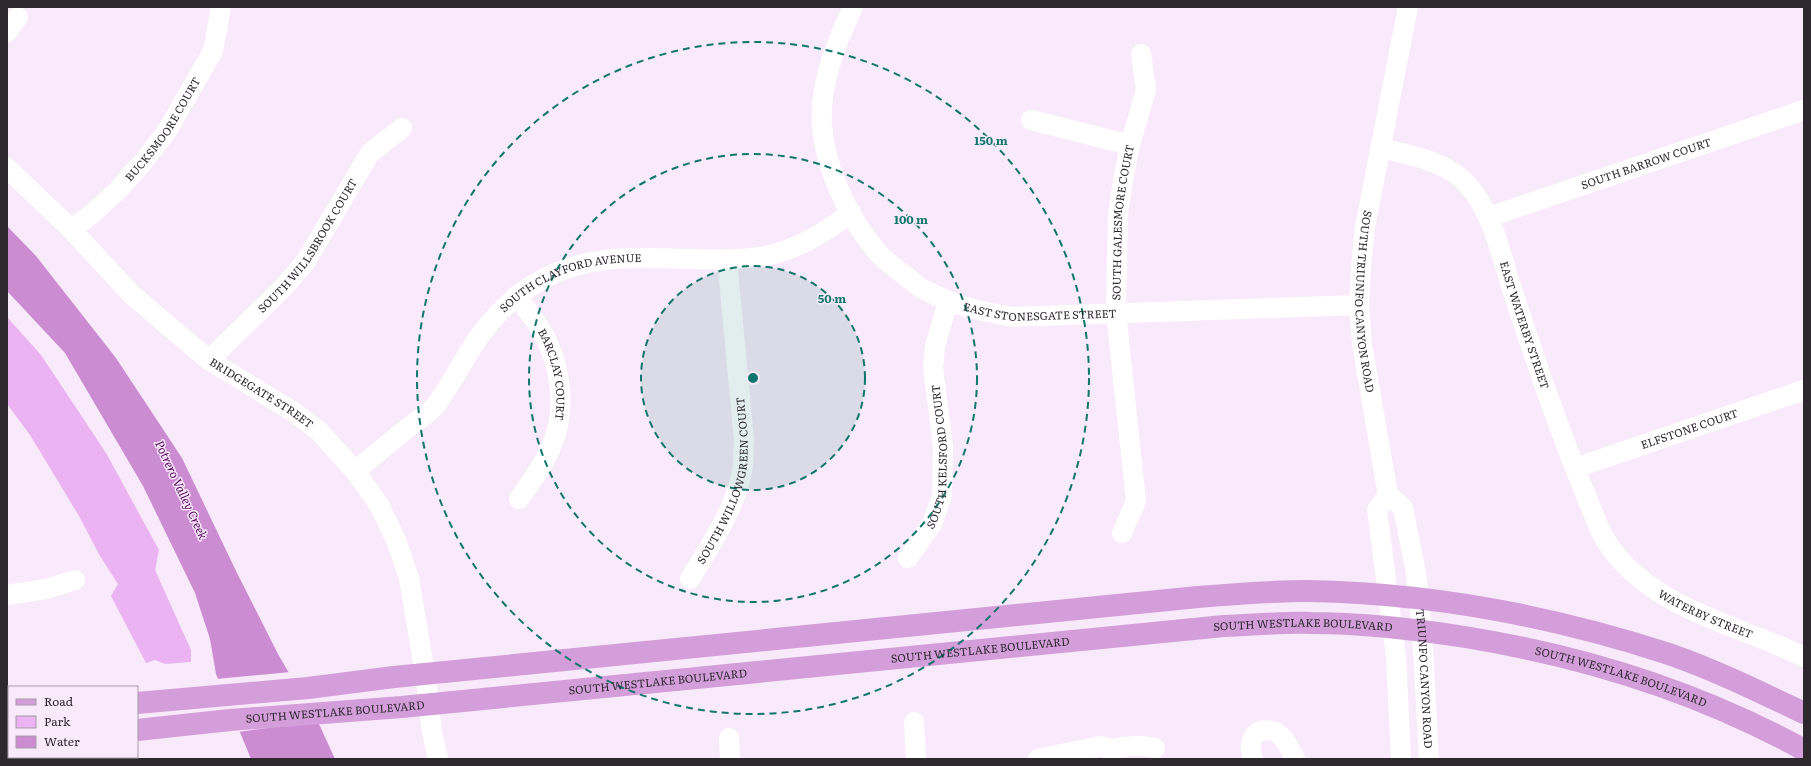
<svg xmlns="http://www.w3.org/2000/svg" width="1811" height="766" viewBox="0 0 1811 766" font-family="Literata,serif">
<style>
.green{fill:#ebb3f1}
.water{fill:#cc8cd2}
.pier{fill:#f8eafa}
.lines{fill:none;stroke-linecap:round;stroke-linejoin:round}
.minor{stroke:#fff;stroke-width:20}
.major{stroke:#d49eda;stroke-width:22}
.ring{fill:none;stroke:#0f766e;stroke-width:2;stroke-dasharray:7 5}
.labels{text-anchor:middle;stroke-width:3;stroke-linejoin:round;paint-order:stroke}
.street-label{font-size:11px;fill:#2d282e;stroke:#f8eafa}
.water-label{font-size:12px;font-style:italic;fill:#570360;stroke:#f8eafa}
.centre{fill:#0f766e;stroke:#f8eafa;stroke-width:2}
.ring-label{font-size:12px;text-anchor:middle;font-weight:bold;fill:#0f766e;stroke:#f8eafa;stroke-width:3;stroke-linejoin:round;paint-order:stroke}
</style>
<rect width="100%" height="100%" fill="#f8eafa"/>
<polygon class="green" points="7,317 41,355 106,453 159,550 155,570 191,650 191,662 165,664 155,660 146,663 111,596 118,584 100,556 79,516 30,435 7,404"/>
<polygon class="water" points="7,226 36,256 116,358 182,458 237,573 278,654 320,726 335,759 251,759 216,674 210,639 195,593 143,486 65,353 7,291"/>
<polygon class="pier" points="291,672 319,721 238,732 216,679"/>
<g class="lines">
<g class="minor">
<path id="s1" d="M 853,7 C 836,43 819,85 822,126 C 826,172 850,221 880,255 C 886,262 896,268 903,274 C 910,279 916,285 923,289 C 952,305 979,311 1012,317 L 1359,305"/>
<path id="s2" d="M 1408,7 L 1365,227 L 1361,268 L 1359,305 L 1362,344 L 1388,495 L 1403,508 L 1416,573 L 1422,630 L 1429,759"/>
<polyline points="7,32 18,17"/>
<polyline points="1031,120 1130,145"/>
<path id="s3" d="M 1381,148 C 1410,155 1447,161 1468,185 C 1492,213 1500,250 1510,283 C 1532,351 1555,419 1582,486 C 1592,509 1600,537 1617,556 C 1664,612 1741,626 1804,657"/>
<path id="s4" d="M 7,168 L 71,229 L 132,295 L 209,360 L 292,411 L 319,431 L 355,471 L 379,505 L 396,540 L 409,578 L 425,674 L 432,732 L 438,759"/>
<path id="s5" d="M 1489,217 L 1804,110"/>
<path id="s6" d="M 71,229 L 91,215 L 117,191 L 143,162 L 167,131 L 213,51 L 221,7"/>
<path id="s7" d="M 516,296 C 527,310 540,325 547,341 C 562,373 566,415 551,447 C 543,466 531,482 519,499"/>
<path id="s8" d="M 209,360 L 283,288 L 306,261 L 370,153 L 402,128"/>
<path id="s9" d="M 1575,468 L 1804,390"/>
<path id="s10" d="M 355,471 C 373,456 391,442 409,427 C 417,421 428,414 435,406 C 452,384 463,360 478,338 C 496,313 518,292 545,278 C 613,242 692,268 765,256 C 797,250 825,232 851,213"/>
<polyline points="1388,495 1377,510 1396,657 1401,759"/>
<path id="s11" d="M 1122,533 L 1136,501 L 1116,313 L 1118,214 L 1123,180 L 1130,145 L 1146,90 L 1141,54"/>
<path id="s12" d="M 908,558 L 932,524 L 942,495 L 943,446 L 933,368 L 935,346 L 948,302"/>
<path id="s13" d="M 690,579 C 710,546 738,505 743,465 C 744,457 743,449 744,440 L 727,259"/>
<polyline points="7,595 46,589 75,580"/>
<polyline points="914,722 916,759"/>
<polyline points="729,738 730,759"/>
<path d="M 1112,749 C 1127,746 1140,744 1155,748"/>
<polyline points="1038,759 1100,746 1112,749 1112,759"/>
<path d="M 1253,759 C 1252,755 1250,748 1251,744 C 1253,727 1273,727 1282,737 C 1288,744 1291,752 1295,759"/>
</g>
<g class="major">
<path d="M 137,703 L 308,688 L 394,677 L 1198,597 C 1235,594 1272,591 1308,591 C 1431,593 1552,616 1669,654 C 1715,670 1760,692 1804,713"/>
<polyline points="7,716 9,716"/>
<path id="s14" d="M 137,730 L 230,720 L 402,707 L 1224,626 C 1253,625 1282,622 1311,623 C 1363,623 1414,629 1465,637 C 1583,656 1699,692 1804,750"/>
<polyline points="7,745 9,744"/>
</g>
</g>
<circle cx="753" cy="378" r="112" fill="#0f766e" fill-opacity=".12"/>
<g class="ring">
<circle cx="753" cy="378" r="112"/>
<circle cx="753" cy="378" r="224"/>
<circle cx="753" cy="378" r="336"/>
</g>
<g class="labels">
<g class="street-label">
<text dy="4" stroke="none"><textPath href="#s6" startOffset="137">BUCKSMOORE COURT</textPath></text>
<text dy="4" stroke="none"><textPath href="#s5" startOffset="166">SOUTH BARROW COURT</textPath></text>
<text dy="4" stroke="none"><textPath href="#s11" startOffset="315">SOUTH GALESMORE COURT</textPath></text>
<text dy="4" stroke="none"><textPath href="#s8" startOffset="152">SOUTH WILLSBROOK COURT</textPath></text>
<text dy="4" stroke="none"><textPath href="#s10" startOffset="297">SOUTH CLAYFORD AVENUE</textPath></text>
<text dy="4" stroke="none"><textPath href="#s2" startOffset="299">SOUTH TRIUNFO CANYON ROAD</textPath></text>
<text dy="4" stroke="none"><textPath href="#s1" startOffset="444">EAST STONESGATE STREET</textPath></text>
<text dy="4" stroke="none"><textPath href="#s3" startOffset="248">EAST WATERBY STREET</textPath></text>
<text dy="4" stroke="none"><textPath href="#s7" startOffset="89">BARCLAY COURT</textPath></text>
<text dy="4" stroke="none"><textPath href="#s4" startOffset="341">BRIDGEGATE STREET</textPath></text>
<text dy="4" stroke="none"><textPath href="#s9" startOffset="121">ELFSTONE COURT</textPath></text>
<text dy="4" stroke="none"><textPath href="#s12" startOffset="110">SOUTH KELSFORD COURT</textPath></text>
<text dy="4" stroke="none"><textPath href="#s13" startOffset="107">SOUTH WILLOWGREEN COURT</textPath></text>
<text dy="4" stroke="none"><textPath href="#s3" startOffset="605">WATERBY STREET</textPath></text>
<text dy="4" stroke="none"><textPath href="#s14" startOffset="1171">SOUTH WESTLAKE BOULEVARD</textPath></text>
<text dy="4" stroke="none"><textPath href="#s14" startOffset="847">SOUTH WESTLAKE BOULEVARD</textPath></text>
<text dy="4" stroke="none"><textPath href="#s14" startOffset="1495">SOUTH WESTLAKE BOULEVARD</textPath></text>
<text dy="4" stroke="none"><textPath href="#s2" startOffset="687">TRIUNFO CANYON ROAD</textPath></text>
<text dy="4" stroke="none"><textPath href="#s14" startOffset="523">SOUTH WESTLAKE BOULEVARD</textPath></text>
<text dy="4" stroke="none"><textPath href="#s14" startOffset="199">SOUTH WESTLAKE BOULEVARD</textPath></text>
</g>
<g class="water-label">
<text transform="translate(181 490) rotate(65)" y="4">Potrero Valley Creek</text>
</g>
</g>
<circle cx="753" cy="378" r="6" class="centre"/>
<g class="ring-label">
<text x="991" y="145">150 m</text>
<text x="911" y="224">100 m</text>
<text x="832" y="303">50 m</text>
</g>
<rect width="1811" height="766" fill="none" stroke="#2d282e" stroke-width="16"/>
<rect x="8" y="686" width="130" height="72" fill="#f8eafa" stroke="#a79ca8"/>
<rect x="16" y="699" width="20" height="6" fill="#d49eda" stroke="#a79ca8"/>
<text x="44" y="706" font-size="12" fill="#2d282e">Road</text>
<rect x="16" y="716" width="20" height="12" fill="#ebb3f1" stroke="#a79ca8"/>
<text x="44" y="726" font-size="12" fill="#2d282e">Park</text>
<rect x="16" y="736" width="20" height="12" fill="#cc8cd2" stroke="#a79ca8"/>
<text x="44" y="746" font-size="12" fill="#2d282e">Water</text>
</svg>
